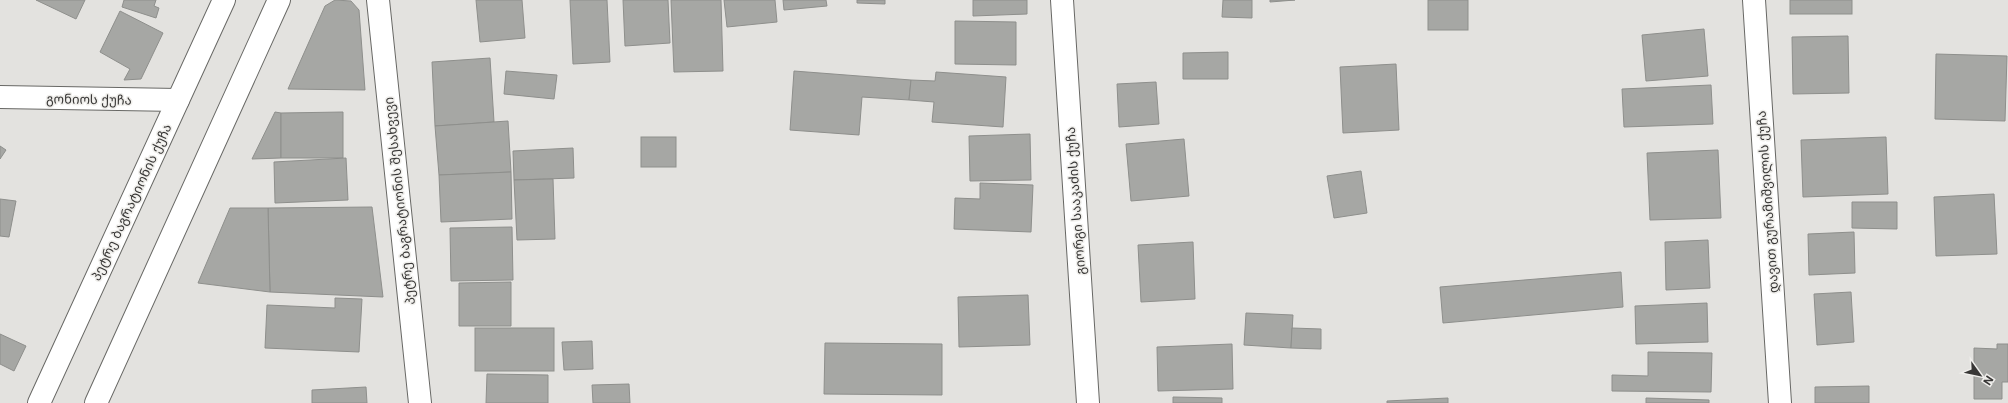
<svg xmlns="http://www.w3.org/2000/svg" width="2008" height="403" viewBox="0 0 2008 403" font-family="Inter,'Noto Sans Georgian',sans-serif">
<style>
.building{fill:#a6a7a4;stroke:#8e8f8c}
.lines{fill:none;stroke-linecap:round;stroke-linejoin:round}
.minor-casing{stroke:#686865;stroke-width:24}
.primary-casing{stroke:#686865;stroke-width:24}
.minor{stroke:#fff;stroke-width:22}
.primary{stroke:#fff;stroke-width:22}
.labels{text-anchor:middle;stroke-width:3;stroke-linejoin:round;paint-order:stroke}
.street-label{font-size:13px;fill:#383736;stroke:#f0efec}
</style>
<rect width="100%" height="100%" fill="#e3e2df"/>
<g class="building">
<polygon points="36,0 85,0 76,19"/>
<polygon points="124,0 156,0 154,6 159,8 156,18 122,7"/>
<polygon points="335,0 351,1 359,10 365,90 288,89 325,6"/>
<polygon points="476,0 522,0 525,38 480,42"/>
<polygon points="570,0 607,0 610,62 573,64"/>
<polygon points="623,0 668,0 670,43 625,46"/>
<polygon points="671,0 721,0 723,71 674,72"/>
<polygon points="724,0 775,0 777,22 727,27"/>
<polygon points="783,0 826,0 827,6 784,10"/>
<polygon points="857,0 885,0 885,4 857,3"/>
<polygon points="973,0 1027,0 1027,14 973,16"/>
<polygon points="1223,0 1252,0 1252,18 1222,17"/>
<polygon points="1270,0 1295,0 1270,2"/>
<rect x="1428" y="0" width="40" height="30"/>
<rect x="1790" y="0" width="62" height="14"/>
<polygon points="120,11 163,33 141,79 124,80 130,69 100,52"/>
<polygon points="955,21 1016,22 1016,65 955,64"/>
<polygon points="1704,29 1708,76 1646,81 1642,35"/>
<polygon points="1848,36 1849,93 1793,94 1792,37"/>
<polygon points="1228,52 1228,79 1183,79 1183,53"/>
<polygon points="1936,54 2007,56 2005,121 1935,119"/>
<polygon points="490,58 494,122 435,126 432,62"/>
<polygon points="1396,64 1399,130 1343,133 1340,67"/>
<polygon points="506,71 557,75 554,99 504,94"/>
<polygon points="794,71 911,80 909,100 862,97 859,135 790,130"/>
<polygon points="936,72 1006,77 1003,127 932,122 934,102 909,100 911,80 935,81"/>
<polygon points="1156,82 1159,124 1119,127 1117,84"/>
<polygon points="1711,85 1713,124 1624,127 1622,89"/>
<polygon points="275,112 281,113 281,158 252,159"/>
<polygon points="343,112 343,158 281,158 281,113"/>
<polygon points="508,121 511,172 439,175 435,126"/>
<polygon points="1030,134 1031,180 970,181 969,136"/>
<rect x="641" y="137" width="35" height="30"/>
<polygon points="1886,137 1888,194 1803,197 1801,140"/>
<polygon points="1184,139 1189,196 1131,201 1126,144"/>
<polygon points="0,146 6,150 0,159"/>
<polygon points="573,148 574,178 514,180 513,151"/>
<polygon points="1718,150 1721,218 1650,220 1647,153"/>
<polygon points="346,158 348,200 275,203 274,162"/>
<polygon points="1361,171 1367,213 1334,218 1327,176"/>
<polygon points="511,172 512,219 441,222 439,175"/>
<polygon points="553,179 555,239 517,240 514,180"/>
<polygon points="980,183 1033,185 1031,232 954,229 955,198 980,199"/>
<polygon points="1994,194 1997,254 1936,256 1934,197"/>
<polygon points="0,199 16,201 9,237 0,236"/>
<polygon points="1852,202 1897,202 1897,229 1852,228"/>
<polygon points="372,207 383,297 270,292 268,208"/>
<polygon points="230,208 268,208 270,292 198,283"/>
<polygon points="512,227 513,280 451,281 450,228"/>
<polygon points="1854,232 1855,273 1809,275 1808,234"/>
<polygon points="1708,240 1710,288 1666,290 1665,242"/>
<polygon points="1193,242 1195,299 1141,302 1138,245"/>
<polygon points="1621,272 1623,307 1443,323 1440,287"/>
<polygon points="511,282 511,326 459,326 459,283"/>
<polygon points="1851,292 1854,342 1817,345 1814,294"/>
<polygon points="1028,295 1030,345 959,347 958,297"/>
<polygon points="335,298 362,299 359,352 265,348 267,305 335,308"/>
<polygon points="1707,303 1708,342 1636,344 1635,306"/>
<polygon points="1246,313 1293,315 1291,348 1244,345"/>
<rect x="475" y="328" width="79" height="43"/>
<polygon points="1292,328 1321,329 1321,349 1291,348"/>
<polygon points="0,334 26,346 14,371 0,364"/>
<polygon points="592,341 593,369 564,370 562,342"/>
<polygon points="825,343 942,344 942,395 824,394"/>
<polygon points="1232,344 1233,389 1158,391 1157,347"/>
<polygon points="1997,344 2008,344 2008,382 2002,382 2002,399 1974,399 1974,348 1997,349"/>
<polygon points="1648,352 1712,353 1711,392 1612,391 1612,375 1648,376"/>
<polygon points="487,374 548,375 548,403 486,403"/>
<polygon points="629,384 630,403 593,403 592,385"/>
<polygon points="1869,386 1869,403 1815,403 1815,387"/>
<polygon points="366,387 367,403 312,403 312,390"/>
<polygon points="1173,397 1222,398 1222,403 1173,403"/>
<polygon points="1448,398 1448,403 1387,403 1387,401"/>
<polygon points="1646,398 1709,400 1709,403 1646,403"/>
</g>
<g class="lines">
<g class="minor-casing">
<g id="minor">
<polyline points="378,0 420,403"/>
<polyline points="1062,0 1088,403"/>
<polyline points="1754,0 1780,403"/>
<polyline points="0,97 178,100"/>
</g>
</g>
<g class="primary-casing">
<g id="primary">
<polyline points="39,403 224,0"/>
<polyline points="96,403 279,0"/>
</g>
</g>
<use href="#minor" class="minor"/>
<use href="#primary" class="primary"/>
</g>
<g class="labels">
<g class="street-label">
<text transform="translate(89 99) rotate(1)" y="5">გონიოს ქუჩა</text>
<text transform="translate(399 201) rotate(-96)" y="5">პეტრე ბაგრატიონის შესახვევი</text>
<text transform="translate(1075 201) rotate(-94)" y="5">გიორგი სააკაძის ქუჩა</text>
<text transform="translate(131 202) rotate(-65)" y="5">პეტრე ბაგრატიონის ქუჩა</text>
<text transform="translate(1767 202) rotate(-94)" y="5">დავით გურამიშვილის ქუჩა</text>
</g>
</g>
<g transform="translate(1980 375) rotate(123)" stroke="#f0efec" stroke-width="3" paint-order="stroke">
<path d="M0-3L7 15L0 10L-7 15Z" fill="#383736"/>
<text y="-6" font-size="11" font-weight="bold" text-anchor="middle" fill="#383736">N</text>
</g>
</svg>
